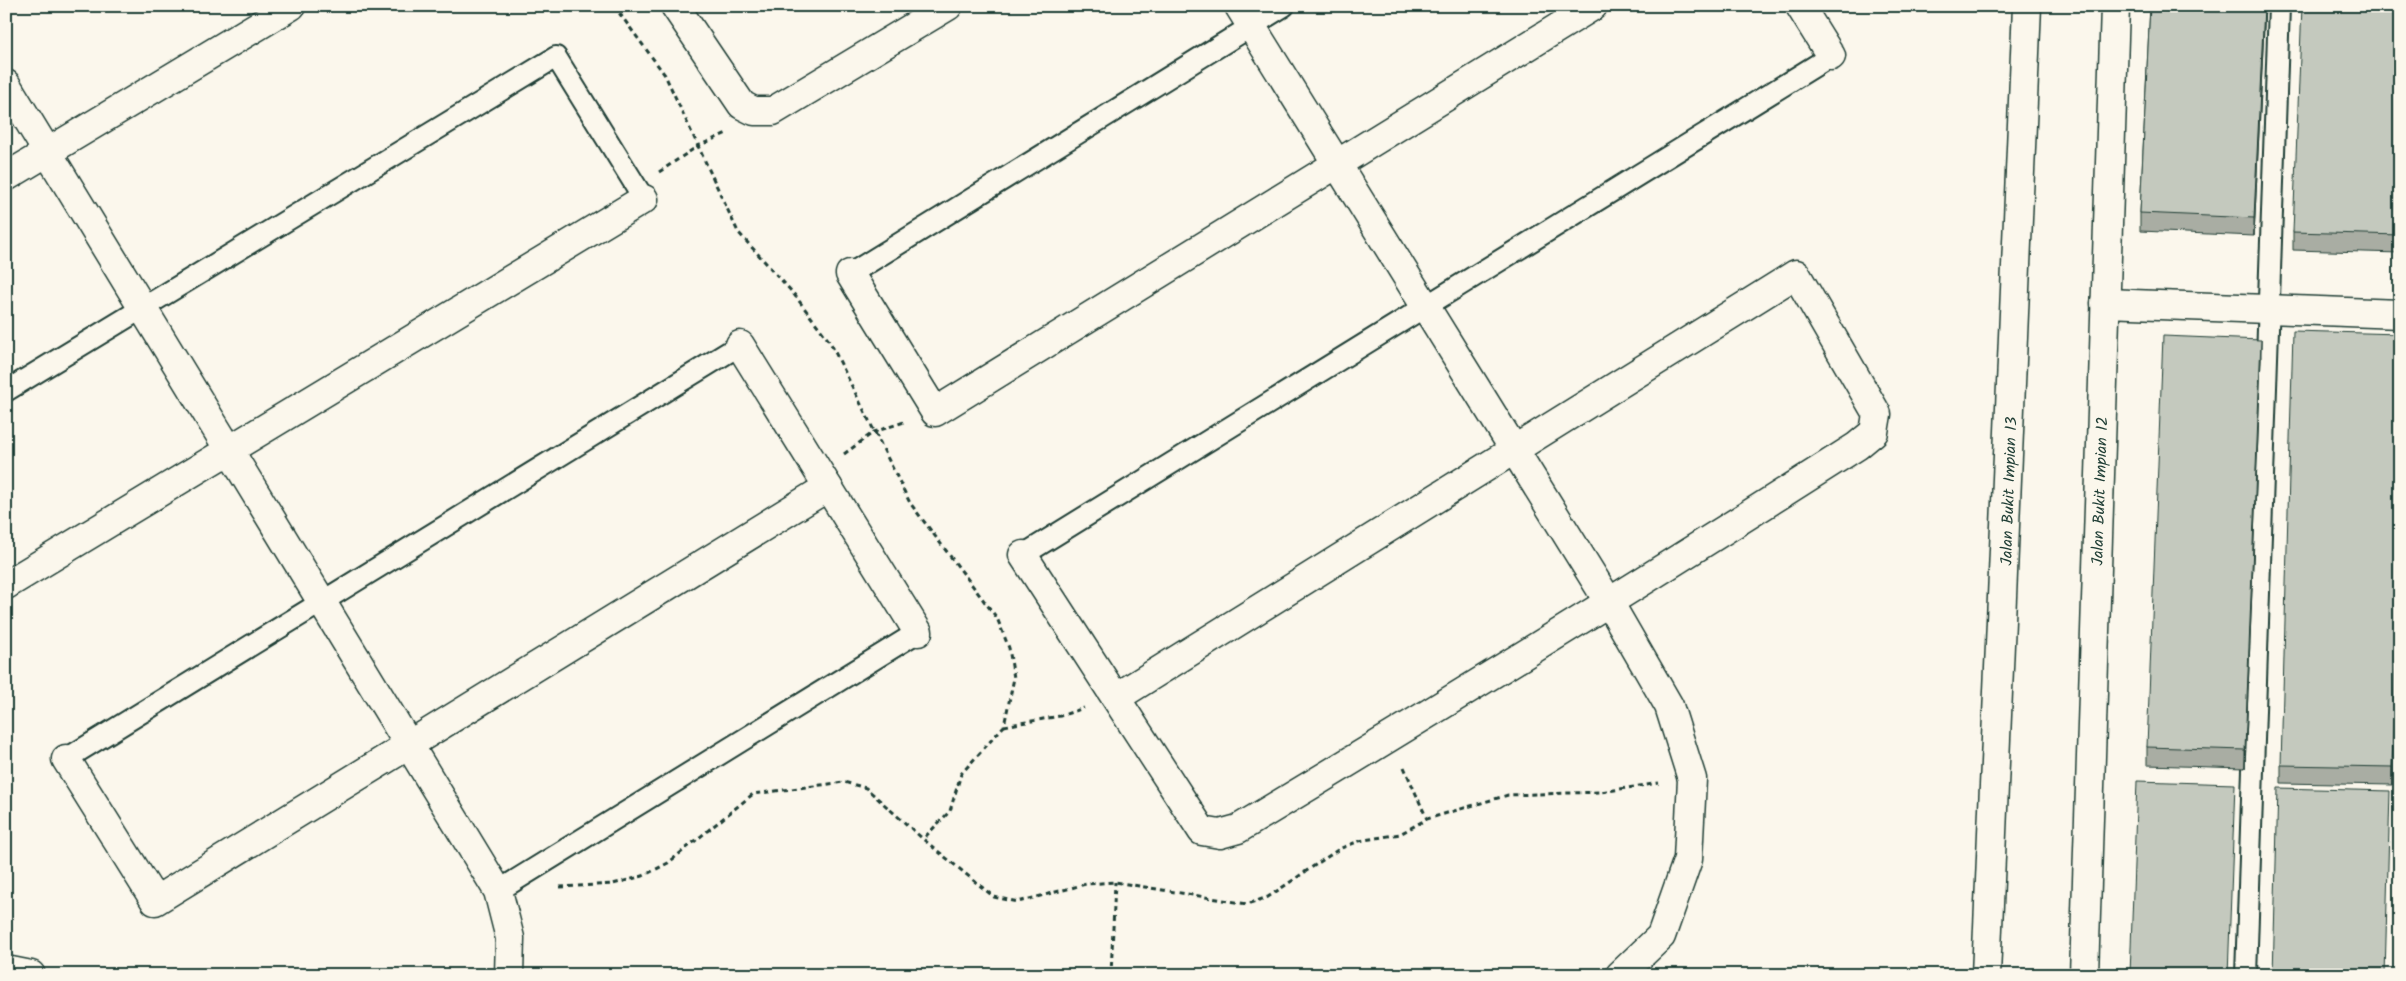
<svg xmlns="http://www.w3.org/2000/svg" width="2406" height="981" viewBox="0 0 2406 981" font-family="Kalam,sans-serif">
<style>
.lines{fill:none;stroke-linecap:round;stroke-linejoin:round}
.lane-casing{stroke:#1f3d34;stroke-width:24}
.street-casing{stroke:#1f3d34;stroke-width:31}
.secondary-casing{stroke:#1f3d34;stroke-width:31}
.path{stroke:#1f3d34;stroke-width:3;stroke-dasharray:5 4;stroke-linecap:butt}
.lane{stroke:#fbf7ec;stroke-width:20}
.street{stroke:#fbf7ec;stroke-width:28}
.secondary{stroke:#fbf7ec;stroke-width:28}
.wall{fill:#a9ada3;stroke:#1f3d34}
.shaded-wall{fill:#898d85;stroke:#1f3d34}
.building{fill:#c4c9be;stroke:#1f3d34}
.labels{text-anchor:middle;stroke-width:4;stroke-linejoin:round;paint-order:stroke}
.street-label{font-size:16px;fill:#1f3d34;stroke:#fbf7ec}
</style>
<rect width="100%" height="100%" fill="#fbf7ec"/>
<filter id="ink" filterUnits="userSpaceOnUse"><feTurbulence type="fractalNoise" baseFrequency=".02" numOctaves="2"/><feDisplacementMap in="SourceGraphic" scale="10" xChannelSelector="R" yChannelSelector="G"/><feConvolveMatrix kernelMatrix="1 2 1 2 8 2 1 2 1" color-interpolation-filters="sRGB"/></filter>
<g filter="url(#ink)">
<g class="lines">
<g class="lane-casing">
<g id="lane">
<polyline points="850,274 1284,6"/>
<polyline points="6,391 556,57 644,199"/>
<polyline points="1023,555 1831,56"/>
<polyline points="66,759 740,345"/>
<polyline points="498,891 918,632"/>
<polyline points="2246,975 2279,6"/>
</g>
</g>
<g class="street-casing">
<g id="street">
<polyline points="675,6 742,105 754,111 773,111 948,6"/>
<polyline points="1239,6 1610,604 1669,706 1692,779 1688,859 1661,936 1620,975"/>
<polyline points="1800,6 1831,56"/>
<polyline points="6,84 498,891 510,938 509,975"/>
<polyline points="6,177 291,6"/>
<polyline points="850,274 935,412 1593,6"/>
<polyline points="2105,303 2400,314"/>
<polyline points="740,345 918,632"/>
<path d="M 1023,555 L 1202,831 L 1220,834 L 1238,829 C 1446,704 1653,576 1857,446 L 1874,432 L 1877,414 L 1796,274 L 1117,697"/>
<polyline points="6,585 644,199"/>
<polyline points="66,759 155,901 828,487"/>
<polyline points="6,970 31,975"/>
<polyline points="2084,975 2115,6"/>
</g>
</g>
<g class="secondary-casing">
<polyline id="secondary" points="1986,975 2027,6"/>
</g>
<g class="path">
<polyline points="614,6 665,75 738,232 793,293 830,342 910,503 997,618 1009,648 1014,678 1004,726 961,774 950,811 923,839"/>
<polyline points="659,172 698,146 727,133"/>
<polyline points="844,454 874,432 904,422"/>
<polyline points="1004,726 1060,716 1084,708"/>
<polyline points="1404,767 1427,819"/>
<polyline points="560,887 613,884 643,876 668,863 753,794 844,782 866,788 923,839 994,897 1018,902 1086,884 1115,882 1247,904 1268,897 1339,849 1359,841 1400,834 1427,819 1508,795 1601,792 1659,783"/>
<polyline points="1111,975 1115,882"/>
</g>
<use href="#lane" class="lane"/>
<use href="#street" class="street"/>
<use href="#secondary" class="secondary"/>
</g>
<g class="wall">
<polygon points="2150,6 2265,6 2254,236 2140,231 2140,213"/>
<polygon points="2400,6 2400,253 2293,250 2293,232"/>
<polygon points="2400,334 2392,785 2281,783 2281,765"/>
<polygon points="2261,358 2245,768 2147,765 2147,747"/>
</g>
<g class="shaded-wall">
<polygon points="2264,6 2265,6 2254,236 2254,218"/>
<polygon points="2261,340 2261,358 2245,768 2245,750"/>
<polygon points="2400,485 2400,502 2392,785 2392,767"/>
</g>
<g class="building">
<polygon points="2150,6 2264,6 2254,218 2140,213"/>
<polygon points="2302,6 2400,6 2400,235 2293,232"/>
<polygon points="2293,331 2400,334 2400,485 2392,767 2281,765"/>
<polygon points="2163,336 2261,340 2245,750 2147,747"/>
<polygon points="2137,781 2235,784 2228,975 2130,975"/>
<polygon points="2278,788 2390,791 2385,975 2273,975"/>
</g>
</g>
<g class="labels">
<g class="street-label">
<text transform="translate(2008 491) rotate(-88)" y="6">Jalan Bukit Impian 13</text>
<text transform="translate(2099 491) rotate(-88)" y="6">Jalan Bukit Impian 12</text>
</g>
</g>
<rect width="2406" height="981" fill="none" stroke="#fbf7ec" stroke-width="25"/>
<rect x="12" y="12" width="2381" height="956" fill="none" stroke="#1f3d34" stroke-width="2" filter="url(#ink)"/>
</svg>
